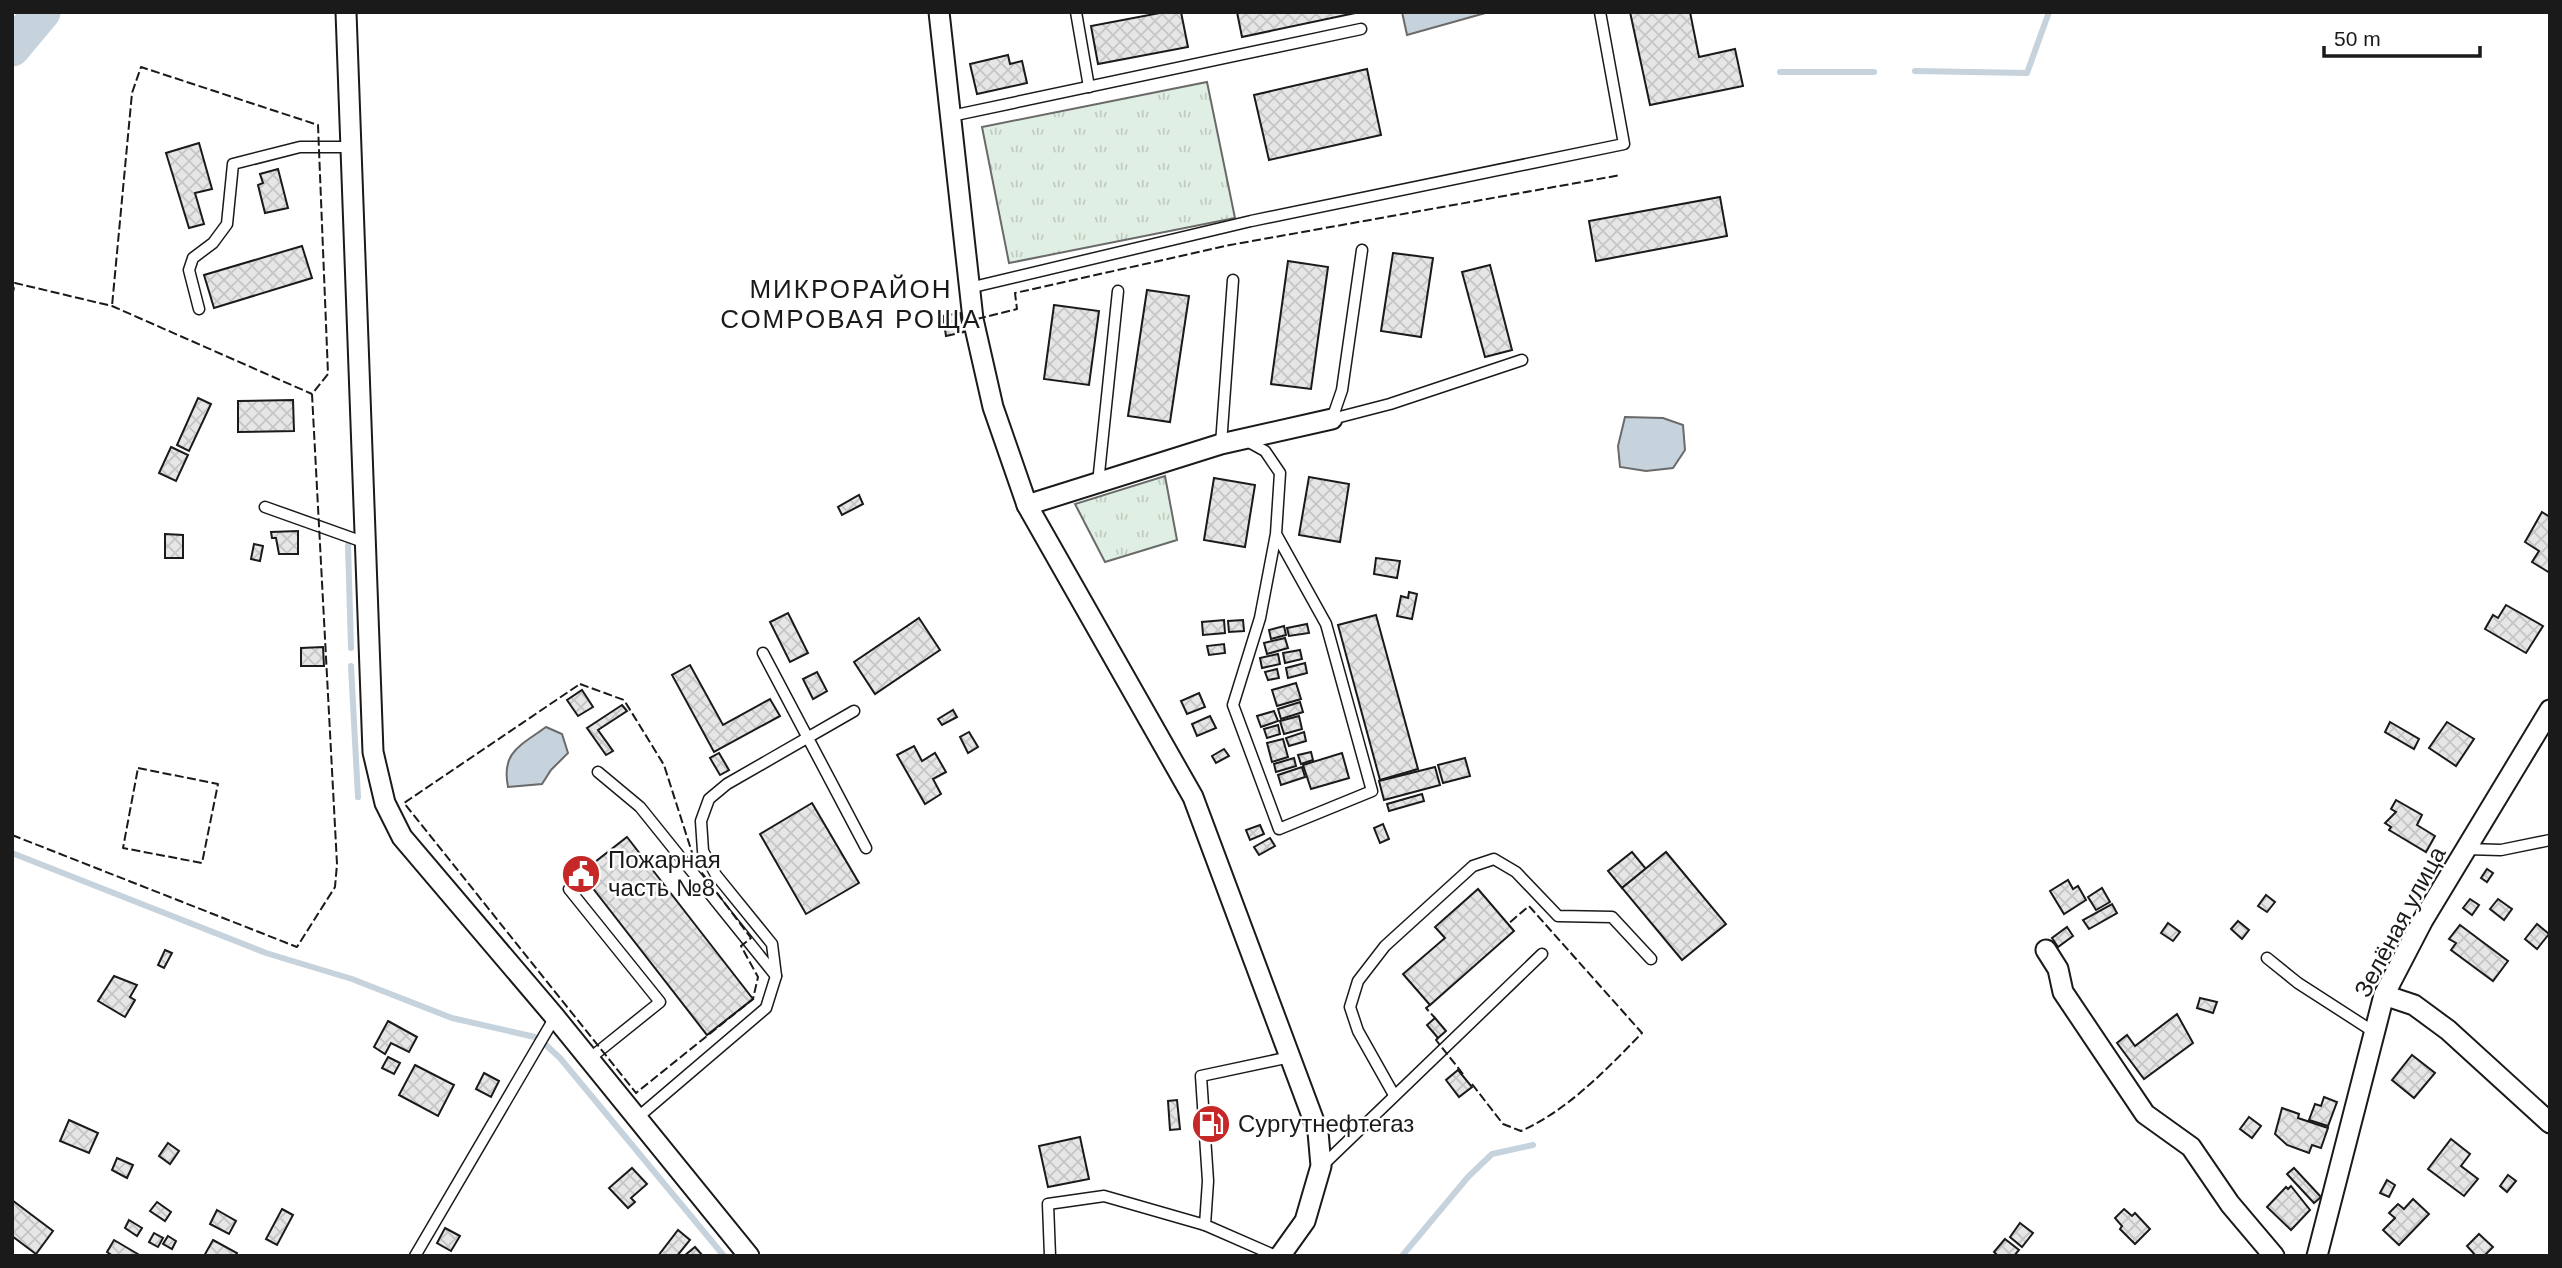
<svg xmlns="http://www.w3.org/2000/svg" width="2562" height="1268" viewBox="0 0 2562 1268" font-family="Helvetica,sans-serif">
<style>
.park{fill:url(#park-tufts);stroke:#6a6a6a;stroke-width:2}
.water{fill:#c6d2dc;stroke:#6a6a6a;stroke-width:2}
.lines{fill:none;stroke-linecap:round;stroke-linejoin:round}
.stream{stroke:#c6d2dc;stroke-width:6}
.river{stroke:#c6d2dc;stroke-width:37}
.building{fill:url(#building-cross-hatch);stroke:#1a1a1a;stroke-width:2}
.service-casing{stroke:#1a1a1a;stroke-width:13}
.minor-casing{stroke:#1a1a1a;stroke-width:23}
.service{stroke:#fff;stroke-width:10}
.minor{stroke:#fff;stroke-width:19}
.fence{stroke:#1a1a1a;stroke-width:2;stroke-dasharray:9 3.5;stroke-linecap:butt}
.labels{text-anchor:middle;stroke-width:5;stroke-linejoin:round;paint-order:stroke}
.poi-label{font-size:24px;fill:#1a1a1a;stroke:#fff;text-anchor:start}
.street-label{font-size:24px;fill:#1a1a1a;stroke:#fff}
.neighbourhood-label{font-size:26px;letter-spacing:2px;fill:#1a1a1a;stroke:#fff}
</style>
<defs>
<pattern id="park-tufts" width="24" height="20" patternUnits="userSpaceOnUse" patternTransform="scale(1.75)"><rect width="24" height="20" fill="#e0efe3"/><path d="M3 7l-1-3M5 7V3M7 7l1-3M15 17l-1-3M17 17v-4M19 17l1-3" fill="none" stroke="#c0ccc2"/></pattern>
<pattern id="building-cross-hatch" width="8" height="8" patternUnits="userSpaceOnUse" patternTransform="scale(1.75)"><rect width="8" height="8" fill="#e6e6e6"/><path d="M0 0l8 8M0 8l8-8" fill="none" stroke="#c5c5c5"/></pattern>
</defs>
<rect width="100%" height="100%" fill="#fff"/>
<g class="park">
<polygon points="1207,82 1235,218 1009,263 982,127"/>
<polygon points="1165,476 1177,540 1105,562 1075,504"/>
</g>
<g class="water">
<polygon points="1402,12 1489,12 1407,35"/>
<polygon points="1625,417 1663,418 1683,425 1685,450 1673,468 1646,471 1620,467 1618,446"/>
<path d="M 546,727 L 562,734 L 568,753 L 551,770 L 542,784 L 508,787 C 501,752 520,746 546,727 Z"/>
</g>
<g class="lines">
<g class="stream">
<polyline points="1915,71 2027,73 2049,12"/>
<polyline points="1780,72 1874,72"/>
<polyline points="348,545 351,648"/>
<polyline points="351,666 358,797"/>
<polyline points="12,853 266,953 352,979 452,1018 535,1037"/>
<polyline points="546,1045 560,1058 724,1256"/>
<polyline points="1402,1256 1468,1177 1492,1154 1533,1145"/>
</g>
<polyline class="river" points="12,48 42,12"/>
</g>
<g class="building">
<polygon points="1165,12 1181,12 1188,47 1098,64 1091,26"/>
<polygon points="1237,12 1360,12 1242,37"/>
<polygon points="1630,12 1690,12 1699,57 1735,49 1743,86 1650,105"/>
<polygon points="1008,55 1010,64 1022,61 1027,83 977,94 970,64"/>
<polygon points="1367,69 1381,135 1269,160 1254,95"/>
<polygon points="199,143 212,189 195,193 204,224 189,228 166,153"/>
<polygon points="278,169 288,208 265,213 258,185 263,183 260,174"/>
<polygon points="1720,197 1727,236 1596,261 1589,221"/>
<polygon points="302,246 312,278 214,308 204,275"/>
<polygon points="1393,253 1433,258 1421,337 1381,331"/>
<polygon points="1288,261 1328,267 1311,389 1271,384"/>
<polygon points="1490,265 1512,350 1485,357 1462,272"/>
<polygon points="1147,290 1189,296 1170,422 1128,416"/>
<polygon points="1054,305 1099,311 1089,385 1044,379"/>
<polygon points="960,313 964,332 946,336 943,316"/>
<polygon points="198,398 211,404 189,451 177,445"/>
<polygon points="293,400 294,431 238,432 238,401"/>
<polygon points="171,447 188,455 176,481 159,473"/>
<polygon points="1309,477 1349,484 1340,542 1299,535"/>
<polygon points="1214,478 1255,485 1245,547 1204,540"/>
<polygon points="859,495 863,504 842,515 838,507"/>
<polygon points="2542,512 2550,517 2550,573 2532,562 2539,551 2525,542"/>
<polygon points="298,531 298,554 279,554 276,538 272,538 271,532"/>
<polygon points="165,534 183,535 183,558 165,558"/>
<polygon points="254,544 263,546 260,561 251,559"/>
<polygon points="1376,558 1400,561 1397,578 1374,574"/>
<polygon points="1409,592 1417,594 1412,619 1397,616 1401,596 1408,598"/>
<polygon points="2506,605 2543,626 2526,653 2485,629 2493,615 2498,618"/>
<polygon points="788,613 808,653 790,662 770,622"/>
<polygon points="1376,615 1418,769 1380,780 1338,625"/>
<polygon points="919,618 940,650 875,694 854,662"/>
<polygon points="1224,620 1225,633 1203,635 1202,622"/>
<polygon points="1243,620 1244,631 1229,632 1228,621"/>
<polygon points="1307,624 1309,633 1289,636 1287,628"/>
<polygon points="1284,626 1286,635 1271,639 1269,630"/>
<polygon points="1285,638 1288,648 1267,654 1264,643"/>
<polygon points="1224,644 1225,653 1209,655 1207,646"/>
<polygon points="323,647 324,666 301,666 301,648"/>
<polygon points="1300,650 1302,659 1285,663 1283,653"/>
<polygon points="1278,654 1280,664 1262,668 1260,658"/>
<polygon points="1305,663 1307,673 1288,678 1286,668"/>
<polygon points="690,665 723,725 770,699 780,716 714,752 672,675"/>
<polygon points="1277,669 1279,678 1268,680 1265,672"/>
<polygon points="817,672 827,691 813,699 803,679"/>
<polygon points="1296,683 1301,699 1277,706 1272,690"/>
<polygon points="582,690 593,707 578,716 567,700"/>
<polygon points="1199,693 1205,707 1187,714 1181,701"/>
<polygon points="1300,702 1303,712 1281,719 1278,709"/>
<polygon points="622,705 627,711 598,730 613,751 606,755 587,728"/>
<polygon points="953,710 957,717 942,725 938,719"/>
<polygon points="1274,711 1278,721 1261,727 1257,716"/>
<polygon points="1210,716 1216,728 1197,736 1192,724"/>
<polygon points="1299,716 1302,729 1284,734 1280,721"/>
<polygon points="2390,722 2419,739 2414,749 2385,732"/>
<polygon points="2447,722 2474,739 2456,766 2429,748"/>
<polygon points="1278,725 1280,734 1267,738 1264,729"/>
<polygon points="969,732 978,747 968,753 960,737"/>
<polygon points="1304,732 1306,741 1289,746 1286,738"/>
<polygon points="1283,739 1288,757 1272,762 1267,743"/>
<polygon points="914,746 922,761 935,753 946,772 933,779 941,794 925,804 897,755"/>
<polygon points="1224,749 1229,756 1216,763 1212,756"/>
<polygon points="1311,752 1313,760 1301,764 1298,755"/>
<polygon points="719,753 729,770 720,775 710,758"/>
<polygon points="1342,753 1349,778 1311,789 1303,765"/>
<polygon points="1294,758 1296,766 1276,772 1274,764"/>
<polygon points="1465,758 1470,776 1443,783 1438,765"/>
<polygon points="1302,767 1305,777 1281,785 1278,775"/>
<polygon points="1435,767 1440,785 1384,800 1379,781"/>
<polygon points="1422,794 1424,801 1389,811 1387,804"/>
<polygon points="2396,800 2422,815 2417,825 2435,836 2426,852 2389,830 2391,827 2385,823 2396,812 2391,809"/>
<polygon points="812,803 859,883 806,914 760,834"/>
<polygon points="1383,824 1389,839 1380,843 1374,828"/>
<polygon points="1260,825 1264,834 1250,840 1246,830"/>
<polygon points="627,837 753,999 707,1035 581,873"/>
<polygon points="1270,838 1275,846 1259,855 1254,847"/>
<polygon points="1632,852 1646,869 1622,888 1608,871"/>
<polygon points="1666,852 1726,924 1682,960 1622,888"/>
<polygon points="2487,869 2493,873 2487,882 2481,878"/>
<polygon points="2068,880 2073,889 2078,886 2086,900 2064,914 2050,891"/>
<polygon points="2102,888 2110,902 2096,910 2088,897"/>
<polygon points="1478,889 1514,931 1430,1005 1403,974 1445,938 1435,927"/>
<polygon points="2266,895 2275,902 2267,912 2258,906"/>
<polygon points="2470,899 2479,905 2472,915 2463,908"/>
<polygon points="2498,899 2512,909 2504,920 2490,909"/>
<polygon points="2112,904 2117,913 2089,929 2083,920"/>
<polygon points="2238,921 2249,930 2242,939 2231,929"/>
<polygon points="2168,923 2180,932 2173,941 2161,933"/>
<polygon points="2537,924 2549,934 2537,949 2525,939"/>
<polygon points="2460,925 2508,961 2493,981 2451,950 2456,943 2449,939"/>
<polygon points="2067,927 2073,936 2058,947 2052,938"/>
<polygon points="165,950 172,953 164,968 158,965"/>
<polygon points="114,976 137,985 130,997 135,1000 125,1017 98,1001"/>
<polygon points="2200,998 2217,1002 2213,1013 2197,1008"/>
<polygon points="2177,1014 2193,1043 2144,1079 2117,1043 2127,1035 2135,1046"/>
<polygon points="1435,1018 1446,1031 1438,1038 1427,1025"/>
<polygon points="388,1021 417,1037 409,1052 391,1043 385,1054 374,1047"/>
<polygon points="2412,1055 2435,1073 2414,1098 2392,1080"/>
<polygon points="388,1057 400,1063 394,1074 382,1068"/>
<polygon points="415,1065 454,1085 438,1116 399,1095"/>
<polygon points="1458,1070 1472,1087 1459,1097 1446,1080"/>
<polygon points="484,1073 499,1081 491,1097 476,1089"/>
<polygon points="2324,1097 2337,1102 2328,1126 2309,1120 2315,1104 2321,1106"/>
<polygon points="1177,1100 1180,1129 1170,1130 1168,1101"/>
<polygon points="2282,1108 2299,1114 2298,1118 2328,1128 2321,1148 2312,1145 2309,1153 2287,1145 2275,1134"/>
<polygon points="2249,1117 2261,1126 2252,1138 2240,1129"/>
<polygon points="69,1120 98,1133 89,1153 60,1141"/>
<polygon points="1080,1137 1089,1179 1048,1187 1039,1146"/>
<polygon points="2451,1139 2470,1154 2461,1166 2478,1179 2464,1196 2428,1169"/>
<polygon points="168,1143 179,1151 170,1164 159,1156"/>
<polygon points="117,1158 133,1165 127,1178 112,1170"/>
<polygon points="632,1168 647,1184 631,1198 635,1202 628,1208 609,1188"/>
<polygon points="2294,1168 2321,1197 2314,1203 2287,1174"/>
<polygon points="2508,1175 2516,1181 2507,1192 2500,1186"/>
<polygon points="2387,1180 2395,1185 2389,1197 2380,1193"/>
<polygon points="2291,1186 2310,1210 2291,1230 2267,1207 2286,1187 2288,1189"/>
<polygon points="2413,1199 2429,1214 2399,1245 2383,1230 2395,1218 2389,1213 2398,1204 2404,1209"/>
<polygon points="12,1200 53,1231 36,1254 12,1236"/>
<polygon points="157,1202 171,1212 165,1221 150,1211"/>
<polygon points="282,1209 293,1215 277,1245 266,1239"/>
<polygon points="2124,1209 2132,1216 2135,1213 2150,1229 2135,1244 2120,1229 2122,1226 2115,1218"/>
<polygon points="217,1210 236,1221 229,1234 210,1224"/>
<polygon points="129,1220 142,1228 137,1236 125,1228"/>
<polygon points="2020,1223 2033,1233 2022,1247 2010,1237"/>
<polygon points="445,1228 460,1236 451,1251 437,1243"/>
<polygon points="678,1230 690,1240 677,1256 658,1256"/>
<polygon points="154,1233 163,1238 158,1247 149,1242"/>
<polygon points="2479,1234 2493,1247 2484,1256 2476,1256 2467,1246"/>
<polygon points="168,1236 176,1241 172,1249 163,1244"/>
<polygon points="2005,1239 2019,1250 2014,1256 1998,1256 1994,1252"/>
<polygon points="114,1240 141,1256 113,1256 107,1252"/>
<polygon points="213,1240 237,1253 235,1256 204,1256"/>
<polygon points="695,1247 703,1256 684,1256"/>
</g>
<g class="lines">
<g class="service-casing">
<g id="service">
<polyline points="1076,12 1089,87"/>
<polyline points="951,116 1361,29"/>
<polyline points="969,288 1251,221 1624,144 1600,12"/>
<polyline points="199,309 189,270 193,258 213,243 227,224 233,164 300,147 351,147"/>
<polyline points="1332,419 1390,404 1522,360"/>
<polyline points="1332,419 1342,390 1362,250"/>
<polyline points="1247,441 1265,451 1280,473 1276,534 1326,624 1372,791 1279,829 1233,705 1260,618 1276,534"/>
<polyline points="1221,444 1233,280"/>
<polyline points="1098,483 1118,291"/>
<polyline points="265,507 366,543"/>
<polyline points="763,653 866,848"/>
<polyline points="598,772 640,807 776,976"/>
<polyline points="2466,849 2501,850 2550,840"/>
<polyline points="569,889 660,1002 589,1059"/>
<polyline points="2267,958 2298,983 2374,1032"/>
<polyline points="1394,1095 1358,1031 1350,1007 1358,981 1385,946 1473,866 1494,859 1516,872 1558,916 1612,917 1651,959"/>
<polyline points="637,1118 766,1008 776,976 772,944 716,875 703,851 701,821 709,799 727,784 854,711"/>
<polyline points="1323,1165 1542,954"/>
<polyline points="415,1256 555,1017"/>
<polyline points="1050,1256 1048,1204 1104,1196 1205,1225"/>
<polyline points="1276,1256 1205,1225 1208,1181 1201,1076 1290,1057"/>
</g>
</g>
<g class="minor-casing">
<g id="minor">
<polyline points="346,12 373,752 385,803 402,837 555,1017 749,1256"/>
<polyline points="939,12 973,319 993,407 1027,505 1193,797 1318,1132 1321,1166 1305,1221 1280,1256"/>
<polyline points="1027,505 1221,444 1332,419"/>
<polyline points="2046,950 2058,969 2063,992 2145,1114 2191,1147 2230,1204 2274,1256"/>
<polyline points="2384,995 2414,1005 2448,1030 2550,1123"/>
<polyline points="2317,1256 2384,995 2423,920 2550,710"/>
</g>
</g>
<use href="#service" class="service"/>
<use href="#minor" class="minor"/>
<g class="fence">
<polyline points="12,296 15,283 112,306 312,394"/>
<polyline points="977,319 1017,309 1015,293 1230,245 1621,175"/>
<polygon points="580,684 624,700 664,765 696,865 751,938 741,946 758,977 753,999 636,1093 404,803"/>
<polygon points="138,768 218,784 202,863 123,848"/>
<polyline points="12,835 297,947 335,887 337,864 312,394 328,374 318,125 141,67 132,93 112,306"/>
<polyline points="1430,1005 1426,1008 1435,1018"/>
<polyline points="1438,1038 1436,1040 1463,1074"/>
<path d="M 1472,1084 L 1503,1124 L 1521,1131 C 1568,1110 1606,1070 1642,1033 L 1529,906 L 1508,924"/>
</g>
</g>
<defs>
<g id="civic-disc" transform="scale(2.0125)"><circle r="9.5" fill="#c62828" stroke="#fff"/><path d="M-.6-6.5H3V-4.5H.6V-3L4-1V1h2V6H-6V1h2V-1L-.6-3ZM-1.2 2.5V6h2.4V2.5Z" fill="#fff"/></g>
<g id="fuel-disc" transform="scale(2.0125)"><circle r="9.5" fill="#c62828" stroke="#fff"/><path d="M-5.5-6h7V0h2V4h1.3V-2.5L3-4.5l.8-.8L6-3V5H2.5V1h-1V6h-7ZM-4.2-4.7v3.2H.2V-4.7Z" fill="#fff"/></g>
</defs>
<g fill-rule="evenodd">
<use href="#civic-disc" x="581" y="874"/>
<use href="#fuel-disc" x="1211" y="1124"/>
</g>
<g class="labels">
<g class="poi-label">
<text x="608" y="868">Пожарная<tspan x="608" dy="28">часть №8</tspan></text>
<text x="1238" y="1132">Сургутнефтегаз</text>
</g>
<g class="street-label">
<text transform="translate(2400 922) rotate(-62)" y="8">Зелёная улица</text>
</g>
<g class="neighbourhood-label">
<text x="851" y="298">МИКРОРАЙОН<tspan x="851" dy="30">СОМРОВАЯ РОЩА</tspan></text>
</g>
</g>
<rect width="2562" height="1268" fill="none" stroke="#1a1a1a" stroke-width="28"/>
<path d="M2324 46v10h156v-10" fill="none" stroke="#1a1a1a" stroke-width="3.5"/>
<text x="2334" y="46" font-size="21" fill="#1a1a1a" stroke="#ffffff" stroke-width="5" paint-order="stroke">50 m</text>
</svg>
